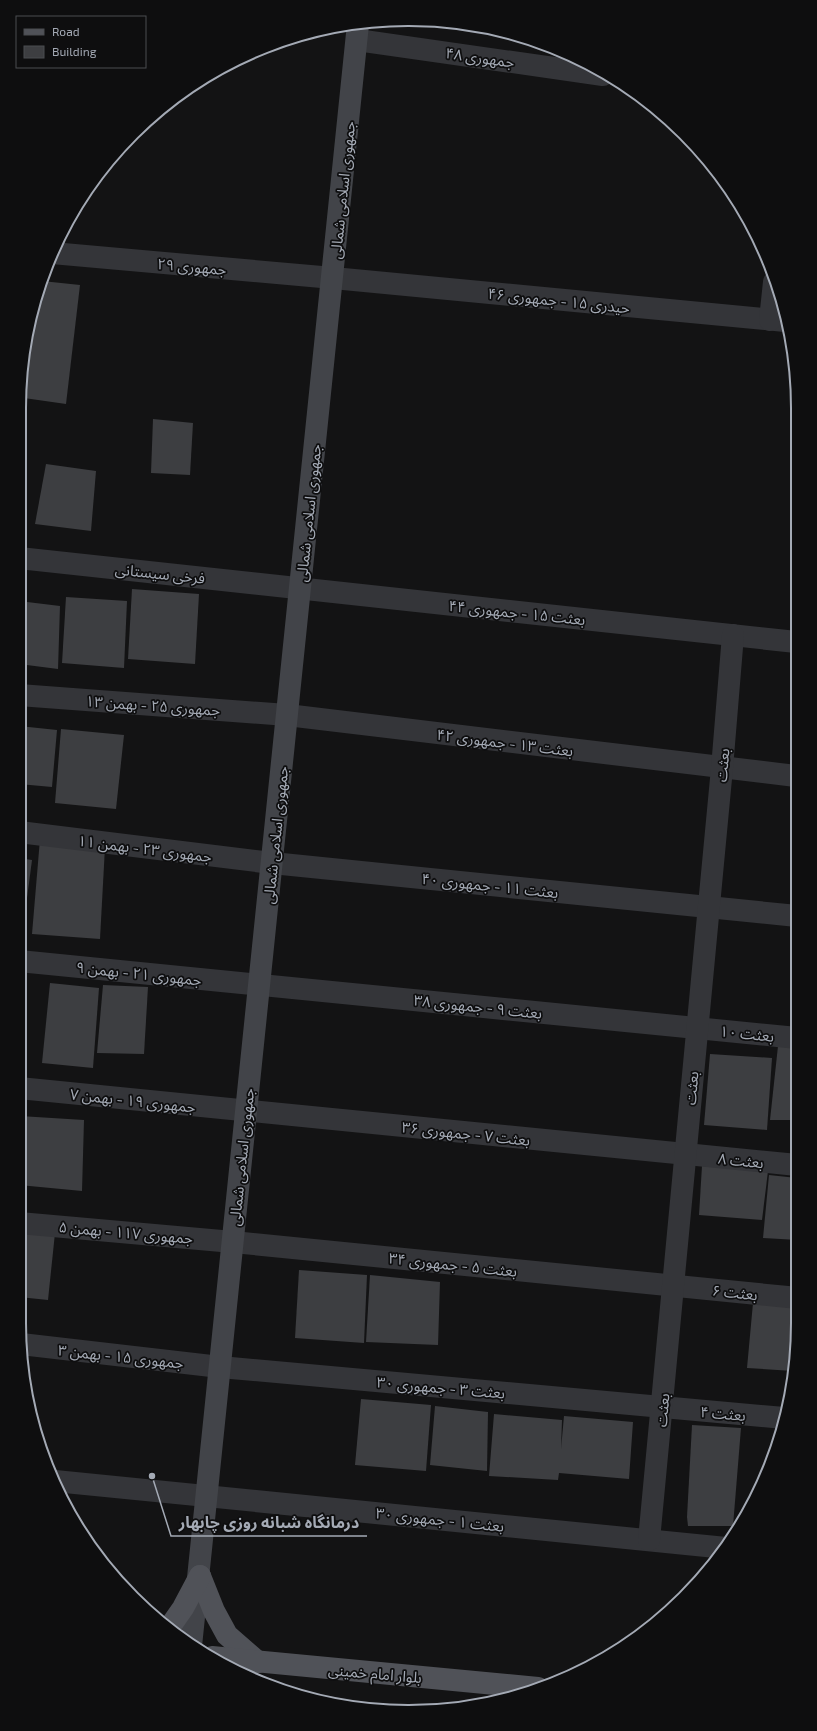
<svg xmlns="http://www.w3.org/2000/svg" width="817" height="1731" font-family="'Exo 2','Noto Sans Arabic',sans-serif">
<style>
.building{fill:#3d3e41}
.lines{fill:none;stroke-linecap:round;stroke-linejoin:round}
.street{stroke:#343539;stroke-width:22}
.secondary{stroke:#424449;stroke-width:22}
.primary{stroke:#505258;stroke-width:22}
.labels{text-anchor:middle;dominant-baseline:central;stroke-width:3.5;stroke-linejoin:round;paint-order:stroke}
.street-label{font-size:15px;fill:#a4aab5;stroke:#0e0e0f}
.rim{fill:none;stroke:#a4aab5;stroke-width:2}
.leader{fill:none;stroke:#a4aab5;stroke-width:1.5}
.callout-dot{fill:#a4aab5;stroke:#0e0e0f;stroke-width:1.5}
.callout-label{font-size:16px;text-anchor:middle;font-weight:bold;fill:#a4aab5;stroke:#0e0e0f;stroke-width:3.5;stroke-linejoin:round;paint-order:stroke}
</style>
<rect width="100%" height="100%" fill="#131314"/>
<g class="building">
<polygon points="166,106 165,113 158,113"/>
<polygon points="42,281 80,285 66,404 24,398 34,309"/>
<polygon points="19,410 23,410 20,437 19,437"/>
<polygon points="153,419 193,423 190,475 151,473"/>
<polygon points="46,464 96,471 91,531 35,524"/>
<polygon points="132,589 199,594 195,664 128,659"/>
<polygon points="66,597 127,601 124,668 62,663"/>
<polygon points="19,601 60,606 58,669 19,664"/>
<polygon points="19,726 57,730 52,787 19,784"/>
<polygon points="61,729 124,735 116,809 55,803"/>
<polygon points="40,839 105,847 100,939 32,934"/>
<polygon points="19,858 32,860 24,921 19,920"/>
<polygon points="50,983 99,988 93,1068 42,1063"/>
<polygon points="103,985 148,987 144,1054 97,1053"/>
<polygon points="778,1046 797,1048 797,1120 770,1120"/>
<polygon points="710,1054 772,1058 767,1130 704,1125"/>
<polygon points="20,1116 84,1120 82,1191 19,1185"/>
<polygon points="702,1166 768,1171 762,1220 699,1215"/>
<polygon points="769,1175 797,1178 798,1240 763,1238"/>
<polygon points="19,1229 55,1233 48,1300 19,1297"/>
<polygon points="299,1270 367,1275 364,1343 295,1338"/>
<polygon points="370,1275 440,1282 438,1345 366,1342"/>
<polygon points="753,1303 798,1306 793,1371 747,1368"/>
<polygon points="361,1399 431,1405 426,1471 355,1465"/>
<polygon points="435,1406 488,1412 487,1471 430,1465"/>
<polygon points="494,1414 562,1420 561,1449 564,1416 633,1422 629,1479 559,1473 558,1480 489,1476"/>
<polygon points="692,1425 741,1428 733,1526 688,1526 687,1517"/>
</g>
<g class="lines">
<g class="street">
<polyline points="357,40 603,75"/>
<polyline points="52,253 333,278 785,321"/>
<polyline points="770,320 774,282"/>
<polyline points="19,558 796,642"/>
<polyline points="19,695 287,715 796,776"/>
<polyline points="19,832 272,863 797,916"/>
<polyline points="19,961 797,1038"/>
<polyline points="19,1088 797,1165"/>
<polyline points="19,1223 233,1242 798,1298"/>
<polyline points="21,1344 220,1367 784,1418"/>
<polyline points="55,1481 726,1548"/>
<polyline points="649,1540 722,768 733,635"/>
</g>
<polyline class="secondary" points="191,1646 358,24"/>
<g class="primary">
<polyline points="200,1576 214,1611 227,1635 258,1662"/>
<polyline points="169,1628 183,1608 200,1576"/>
<polyline points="212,1657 538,1688"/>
</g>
</g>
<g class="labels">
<g class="street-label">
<text transform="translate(480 57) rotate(8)">جمهوری ۴۸</text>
<text transform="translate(342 190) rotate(-84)">جمهوری اسلامی شمالی</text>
<text transform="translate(192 266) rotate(5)">جمهوری ۲۹</text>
<text transform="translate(559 300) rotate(6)">حیدری ۱۵ - جمهوری ۴۶</text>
<text transform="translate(308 513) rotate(-84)">جمهوری اسلامی شمالی</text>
<text transform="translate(160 573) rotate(6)">فرخی سیستانی</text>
<text transform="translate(517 612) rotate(6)">بعثت ۱۵ - جمهوری ۴۴</text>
<text transform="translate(153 705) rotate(4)">جمهوری ۲۵ - بهمن ۱۳</text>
<text transform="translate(505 742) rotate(7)">بعثت ۱۳ - جمهوری ۴۲</text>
<text transform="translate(722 765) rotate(-85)">بعثت</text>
<text transform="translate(275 835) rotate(-84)">جمهوری اسلامی شمالی</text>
<text transform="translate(145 848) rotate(7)">جمهوری ۲۳ - بهمن ۱۱</text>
<text transform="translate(490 885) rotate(6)">بعثت ۱۱ - جمهوری ۴۰</text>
<text transform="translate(139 973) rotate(6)">جمهوری ۲۱ - بهمن ۹</text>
<text transform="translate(478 1006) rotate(6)">بعثت ۹ - جمهوری ۳۸</text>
<text transform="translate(747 1033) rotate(6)">بعثت ۱۰</text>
<text transform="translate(691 1088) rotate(-85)">بعثت</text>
<text transform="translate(133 1100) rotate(6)">جمهوری ۱۹ - بهمن ۷</text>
<text transform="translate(466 1133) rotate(6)">بعثت ۷ - جمهوری ۳۶</text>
<text transform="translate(241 1157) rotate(-84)">جمهوری اسلامی شمالی</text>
<text transform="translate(741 1160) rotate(6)">بعثت ۸</text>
<text transform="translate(126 1232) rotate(5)">جمهوری ۱۱۷ - بهمن ۵</text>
<text transform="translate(453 1264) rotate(6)">بعثت ۵ - جمهوری ۳۴</text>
<text transform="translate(735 1292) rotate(6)">بعثت ۶</text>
<text transform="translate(121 1356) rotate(6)">جمهوری ۱۵ - بهمن ۳</text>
<text transform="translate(441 1387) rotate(5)">بعثت ۳ - جمهوری ۳۰</text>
<text transform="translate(662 1410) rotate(-85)">بعثت</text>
<text transform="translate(723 1413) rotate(5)">بعثت ۴</text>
<text transform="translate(440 1519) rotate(6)">بعثت ۱ - جمهوری ۳۰</text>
<text transform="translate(375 1673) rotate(5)">بلوار امام خمینی</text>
</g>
</g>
<path d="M0 0H817V1731H0ZM408 26H409A382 382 0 0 1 791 408V1323A382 382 0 0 1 409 1705H408A382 382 0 0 1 26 1323V408A382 382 0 0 1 408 26Z" fill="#0e0e0f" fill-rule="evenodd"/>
<path class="rim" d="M408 26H409A382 382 0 0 1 791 408V1323A382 382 0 0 1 409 1705H408A382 382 0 0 1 26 1323V408A382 382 0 0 1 408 26Z"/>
<path class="leader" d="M152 1476L171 1536H367"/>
<circle class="callout-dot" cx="152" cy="1476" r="4"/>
<g class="callout-label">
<text x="269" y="1528">درمانگاه شبانه روزی چابهار</text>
</g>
<rect x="16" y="16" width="130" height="52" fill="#0e0e0f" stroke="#4a4c51"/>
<rect x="24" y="29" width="20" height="6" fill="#505258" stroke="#4a4c51"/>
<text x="52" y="36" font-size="12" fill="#a4aab5">Road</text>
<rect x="24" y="46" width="20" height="12" fill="#3d3e41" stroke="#4a4c51"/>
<text x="52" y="56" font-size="12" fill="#a4aab5">Building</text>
</svg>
